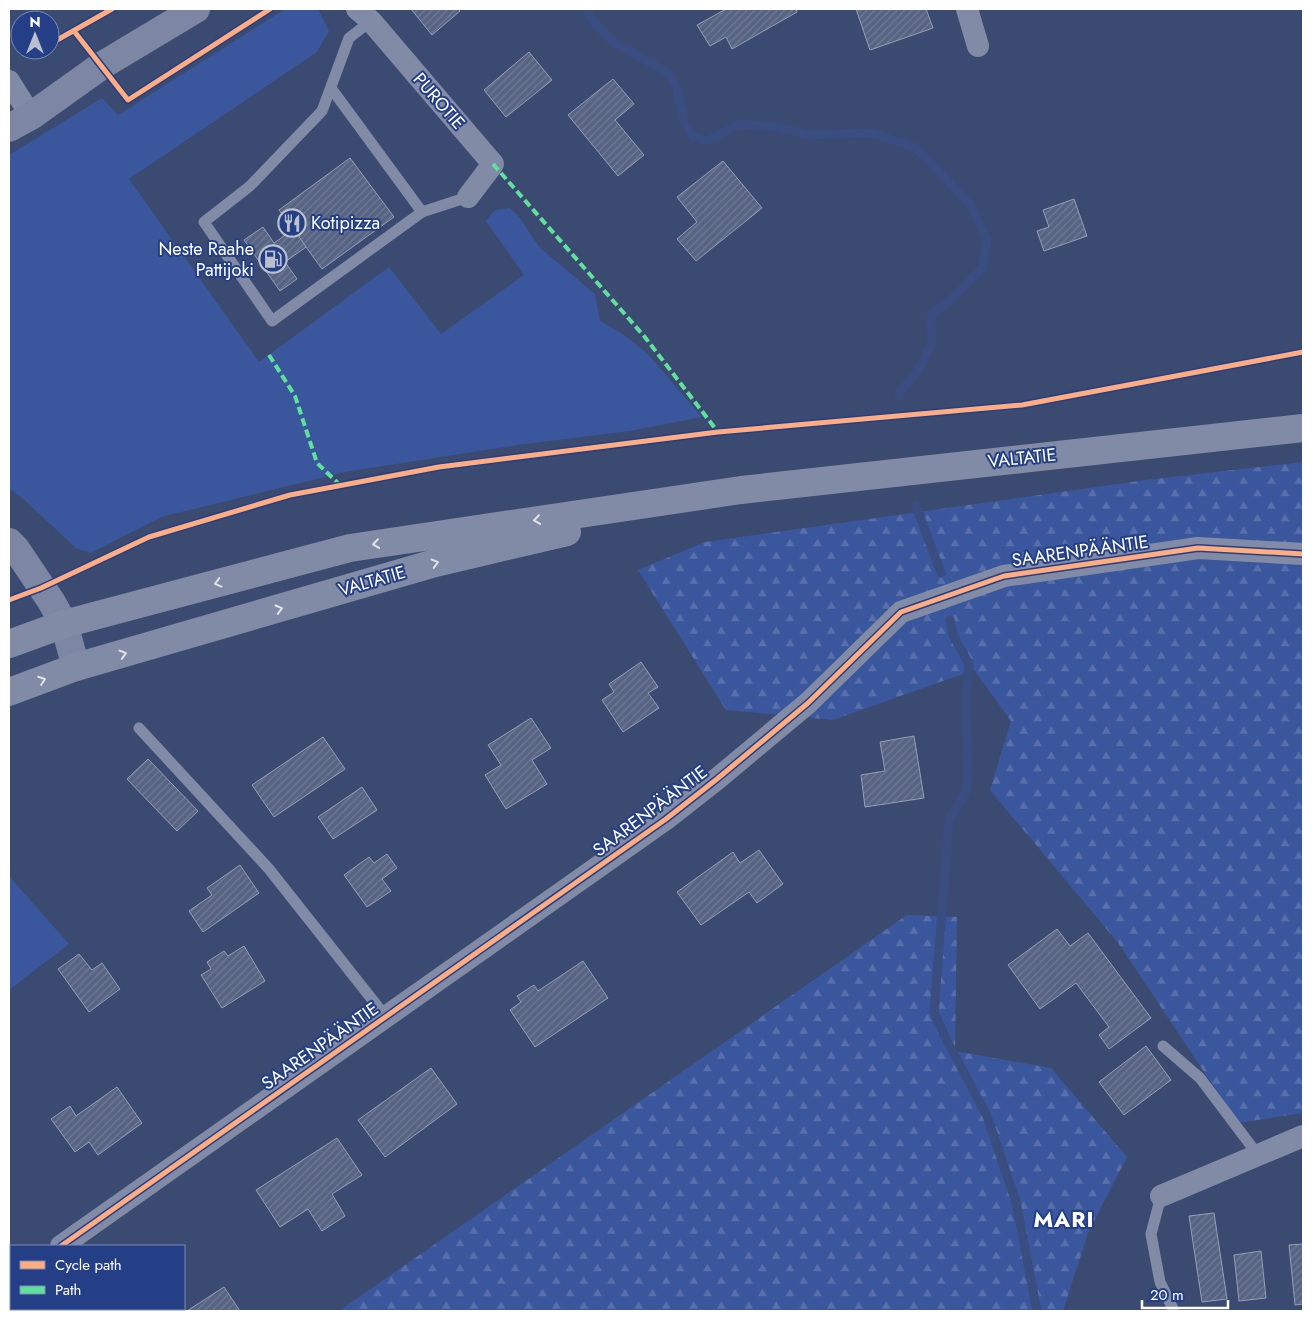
<svg xmlns="http://www.w3.org/2000/svg" width="1312" height="1320" font-family="Jost,sans-serif">
<style>
.grass{fill:#3a569c}
.forest{fill:url(#forest-firs)}
.lines{fill:none;stroke-linecap:round;stroke-linejoin:round}
.stream{stroke:#3a4d80;stroke-width:9}
.building{fill:url(#building-hatch);stroke:#959eb5}
.lane{stroke:#828ba6;stroke-width:11}
.street{stroke:#828ba6;stroke-width:22}
.secondary{stroke:#7d86a2;stroke-width:28}
.highway{stroke:#828ba5;stroke-width:28}
.quiet{stroke:#60e19b;stroke-width:4;stroke-dasharray:8 4;stroke-linecap:butt}
.cycleway-casing{stroke:#253f87;stroke-width:8}
.cycleway{stroke:#ffac80;stroke-width:5}
.oneway{stroke:#e0e2e8}
.labels{text-anchor:middle;dominant-baseline:central;stroke-width:4;stroke-linejoin:round;paint-order:stroke}
.street-label{font-size:18px;fill:#fff;stroke:#253f87}
.poi-label{font-size:18px;fill:#fff;stroke:#253f87;text-anchor:start}
.district-label{font-size:22px;font-weight:bold;letter-spacing:1px;fill:#fff;stroke:#253f87}
</style>
<defs>
<pattern id="forest-firs" width="22" height="20" patternUnits="userSpaceOnUse" patternTransform="scale(1.25)"><rect width="22" height="20" fill="#3a569c"/><path d="M5 1l3.5 6h-7zM16 11l3.5 6h-7z" fill="#586fab"/></pattern>
<pattern id="building-hatch" width="6" height="6" patternUnits="userSpaceOnUse" patternTransform="scale(1.25)"><rect width="6" height="6" fill="#566382"/><path d="M-1 1l2-2M0 6l6-6M5 7l2-2" fill="none" stroke="#6f7a95"/></pattern>
</defs>
<rect width="100%" height="100%" fill="#3b4a71"/>
<g class="grass">
<polygon points="285,9 318,9 329,31 317,52 129,179 259,362 389,267 441,334 524,275 486,221 495,210 510,208 520,218 539,247 595,294 600,321 623,334 647,353 702,417 630,431 518,445 345,472 161,517 91,553 76,548 20,496 9,489 9,155 102,98 118,115"/>
<polygon points="9,876 69,944 9,990"/>
</g>
<g class="forest">
<polygon points="1303,462 1303,1113 1238,1123 1119,944 990,790 1011,721 974,670 833,720 726,710 638,570 705,542 1146,480"/>
<polygon points="907,915 957,917 955,1051 1051,1068 1127,1157 1088,1233 1063,1311 339,1311"/>
</g>
<g class="lines">
<g class="stream">
<polyline points="588,9 591,19 612,41 668,73 677,88 684,123 694,137 707,141 740,124 774,127 811,135 873,133 916,148 970,204 987,239 982,268 952,299 931,314 932,343 918,371 899,393 900,396"/>
<polyline points="916,506 941,573"/>
<polyline points="950,620 953,635 969,664 966,700 968,759 967,790 949,820 934,1012 945,1037 987,1116 1016,1202 1037,1311"/>
</g>
</g>
<g class="building">
<polygon points="411,9 458,9 460,11 432,35"/>
<polygon points="726,9 796,9 797,12 732,49 726,37 710,46 697,25"/>
<polygon points="856,9 926,9 933,28 870,50"/>
<polygon points="529,52 552,80 506,117 484,90"/>
<polygon points="613,79 634,104 615,120 644,155 618,176 568,115"/>
<polygon points="350,158 394,217 322,269 279,210"/>
<polygon points="723,161 762,208 696,261 677,239 697,222 677,197"/>
<polygon points="1074,199 1087,236 1044,251 1037,231 1049,227 1043,210"/>
<polygon points="263,227 274,243 294,229 306,247 285,262 297,279 280,291 244,240"/>
<polygon points="641,662 658,687 648,693 659,708 623,732 602,700 614,692 609,684"/>
<polygon points="531,718 551,748 532,760 547,784 506,809 485,775 501,765 488,745"/>
<polygon points="914,736 924,798 865,807 861,775 885,771 880,742"/>
<polygon points="323,737 345,769 274,817 252,785"/>
<polygon points="148,759 198,811 177,831 127,779"/>
<polygon points="362,787 377,810 333,839 318,817"/>
<polygon points="759,850 783,884 757,903 749,892 701,925 677,892 733,852 740,863"/>
<polygon points="387,854 397,868 382,879 391,891 367,907 344,875 369,857 374,863"/>
<polygon points="240,865 259,893 203,932 189,911 212,895 207,888"/>
<polygon points="1057,929 1070,946 1088,933 1151,1018 1109,1049 1099,1035 1109,1027 1076,983 1040,1009 1008,965"/>
<polygon points="244,946 265,981 222,1008 201,975 211,969 207,962 224,951 228,956"/>
<polygon points="79,954 92,970 102,963 120,989 89,1012 58,969"/>
<polygon points="583,961 608,998 535,1047 510,1010 521,1002 517,996 534,985 538,991"/>
<polygon points="1146,1046 1171,1080 1124,1115 1099,1082"/>
<polygon points="431,1068 457,1104 385,1157 358,1120"/>
<polygon points="117,1087 142,1123 98,1155 89,1142 75,1152 51,1119 70,1106 76,1116"/>
<polygon points="337,1138 362,1175 332,1194 345,1216 322,1231 308,1209 280,1227 256,1190"/>
<polygon points="1214,1213 1227,1299 1202,1302 1189,1216"/>
<polygon points="1303,1244 1303,1304 1295,1305 1289,1245"/>
<polygon points="1261,1251 1266,1298 1239,1301 1234,1255"/>
<polygon points="224,1287 240,1311 187,1311"/>
<polygon points="92,1309 178,1309 180,1311 94,1311"/>
</g>
<g class="lines">
<g class="lane">
<polyline points="371,21 349,38 322,111 250,186 204,222 272,321 422,212 468,197"/>
<polyline points="331,88 422,212"/>
<polyline points="139,728 269,869 386,1017"/>
<polyline points="1163,1046 1200,1078 1258,1155"/>
<polyline points="1161,1196 1151,1234 1160,1282 1174,1311"/>
</g>
<g class="street">
<polyline points="357,9 371,21 493,164 468,197"/>
<polyline points="967,9 978,46"/>
<polyline points="9,81 31,116"/>
<polyline points="1161,1196 1303,1136"/>
<polyline points="61,1246 666,819 717,779 808,703 901,612 1004,576 1198,548 1303,554"/>
<polyline points="9,1283 11,1281"/>
<polyline points="9,1306 13,1311"/>
</g>
<g class="secondary">
<polyline points="9,128 31,116 101,66 196,9"/>
<polyline points="9,542 16,549 51,601 64,624 76,667"/>
</g>
<g class="highway">
<polyline points="9,644 64,624 350,548 741,490 1303,428"/>
<polyline points="9,692 76,667 435,563 567,532"/>
</g>
<g class="quiet">
<polyline points="493,164 644,336 718,432"/>
<polyline points="269,355 295,396 317,463 341,486"/>
</g>
<g class="cycleway-casing">
<g id="cycleway">
<polyline points="74,31 128,100 270,9"/>
<polyline points="50,44 112,9"/>
<polyline points="9,600 41,588 149,537 290,495 439,467 718,432 1022,405 1303,352"/>
<polyline points="61,1246 666,819 717,779 808,703 901,612 1004,576 1198,548 1303,554"/>
</g>
</g>
<use href="#cycleway" class="cycleway"/>
</g>
<defs><path id="oneway-chevron" d="M-2-3.5L2.5 0L-2 3.5" fill="none" stroke-width="1.6" stroke-linecap="round" stroke-linejoin="round" transform="scale(1.25)"/></defs>
<g class="oneway">
<use href="#oneway-chevron" transform="translate(537 520) rotate(172)"/>
<use href="#oneway-chevron" transform="translate(376 544) rotate(172)"/>
<use href="#oneway-chevron" transform="translate(435 563) rotate(-15)"/>
<use href="#oneway-chevron" transform="translate(218 583) rotate(165)"/>
<use href="#oneway-chevron" transform="translate(279 609) rotate(-16)"/>
<use href="#oneway-chevron" transform="translate(123 654) rotate(-16)"/>
<use href="#oneway-chevron" transform="translate(42 680) rotate(-20)"/>
</g>
<defs>
<g id="restaurant-ring" transform="scale(1.4375)"><circle r="9.5" fill="#253f87" stroke="#bac0cd" stroke-width="1.5"/><path d="M-5-6h1v4h1v-4h1v4h1v-4h1v5L-1.5 .5V6h-2V.5L-5-1ZM5-6V6H3V1.5H1.5Q1.5-4 5-6Z" fill="#bac0cd"/></g>
<g id="fuel-ring" transform="scale(1.4375)"><circle r="9.5" fill="#253f87" stroke="#bac0cd" stroke-width="1.5"/><path d="M-5.5-6h7V0h2V4h1.3V-2.5L3-4.5l.8-.8L6-3V5H2.5V1h-1V6h-7ZM-4.2-4.7v3.2H.2V-4.7Z" fill="#bac0cd"/></g>
</defs>
<g fill-rule="evenodd">
<use href="#restaurant-ring" x="292" y="223"/>
<use href="#fuel-ring" x="273" y="259"/>
</g>
<g class="labels">
<g class="street-label">
<text transform="translate(439 101) rotate(49)">PUROTIE</text>
<text transform="translate(1022 458) rotate(-6)">VALTATIE</text>
<text transform="translate(1080 551) rotate(-8)">SAARENPÄÄNTIE</text>
<text transform="translate(372 581) rotate(-16)">VALTATIE</text>
<text transform="translate(650 811) rotate(-37)">SAARENPÄÄNTIE</text>
<text transform="translate(320 1046) rotate(-35)">SAARENPÄÄNTIE</text>
</g>
<g class="poi-label">
<text x="311" y="223">Kotipizza</text>
<text x="254" y="249" text-anchor="end">Neste Raahe<tspan x="254" dy="21">Pattijoki</tspan></text>
</g>
<g class="district-label">
<text x="1064" y="1219">MARI</text>
</g>
</g>
<rect width="1312" height="1320" fill="none" stroke="#ffffff" stroke-width="20"/>
<rect x="10" y="1245" width="175" height="65" fill="#253f87" stroke="#7c8cb7"/>
<rect x="20" y="1261" width="25" height="8" fill="#ffac80" stroke="#7c8cb7"/>
<text x="55" y="1270" font-size="15" fill="#ffffff">Cycle path</text>
<rect x="20" y="1286" width="25" height="8" fill="#60e19b" stroke="#7c8cb7"/>
<text x="55" y="1295" font-size="15" fill="#ffffff">Path</text>
<g transform="translate(35 35)"><circle r="24" fill="#253f87" stroke="#7c8cb7"/>
<path d="M0-4L9 19L0 12L-9 19Z" fill="#bac0cd"/>
<text y="-8" font-size="14" font-weight="bold" text-anchor="middle" fill="#ffffff">N</text>
</g>
<path d="M1142 1300v8h86v-8" fill="none" stroke="#ffffff" stroke-width="2.5"/>
<text x="1150" y="1300" font-size="15" fill="#ffffff" stroke="#253f87" stroke-width="4" paint-order="stroke">20 m</text>
</svg>
